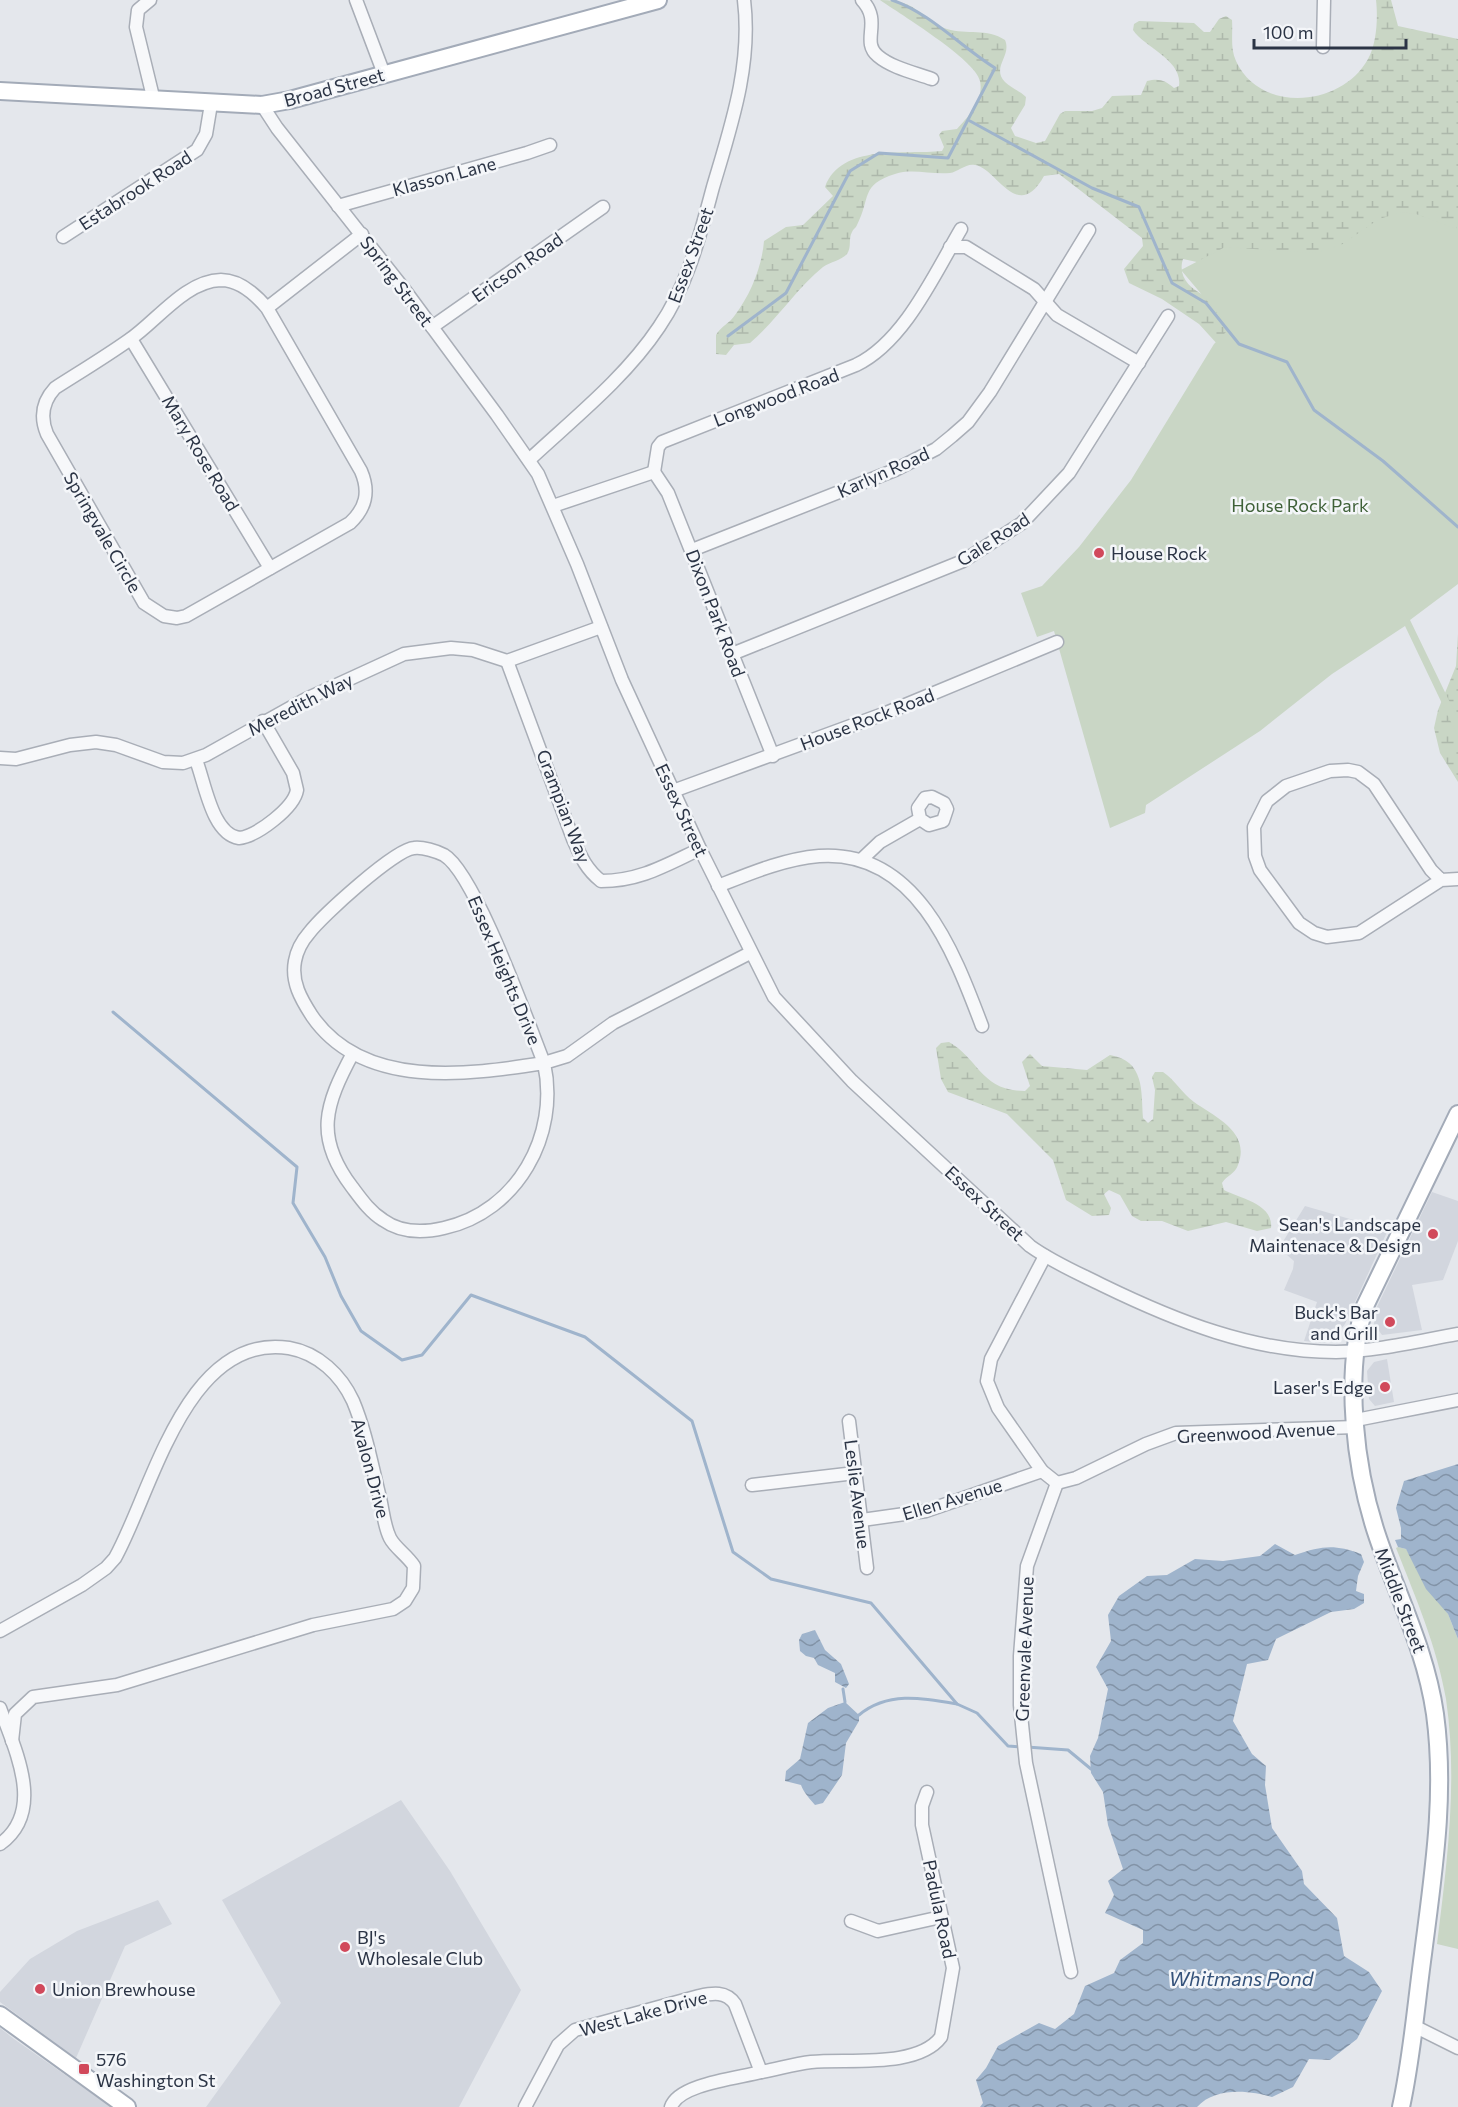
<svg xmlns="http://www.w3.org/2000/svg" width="1458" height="2107" font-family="Commissioner,sans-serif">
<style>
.built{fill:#d2d6de}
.wetland{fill:url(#wetland-marsh)}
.green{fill:#c9d6c5}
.water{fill:url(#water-waves)}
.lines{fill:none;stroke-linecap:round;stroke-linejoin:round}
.stream{stroke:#9fb4cc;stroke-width:3}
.minor-casing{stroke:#a9aeb7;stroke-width:15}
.major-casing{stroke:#a3abb8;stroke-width:20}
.minor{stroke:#f7f8fa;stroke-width:12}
.major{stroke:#fff;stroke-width:16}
.poi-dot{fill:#d1495b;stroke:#f4f6f9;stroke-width:2}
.labels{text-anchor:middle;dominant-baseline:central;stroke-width:5;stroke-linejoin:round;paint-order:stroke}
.street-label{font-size:18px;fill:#2b3445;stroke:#f4f6f9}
.park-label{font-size:18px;fill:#3f6138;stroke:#f4f6f9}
.poi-label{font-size:18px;fill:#2b3445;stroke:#f4f6f9;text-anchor:start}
.water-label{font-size:20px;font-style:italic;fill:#34527a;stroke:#f4f6f9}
</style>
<defs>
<pattern id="wetland-marsh" width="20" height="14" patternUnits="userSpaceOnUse" patternTransform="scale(1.5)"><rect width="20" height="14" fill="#c9d6c5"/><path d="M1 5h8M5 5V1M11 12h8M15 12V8" fill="none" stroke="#adb8ab"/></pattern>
<pattern id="water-waves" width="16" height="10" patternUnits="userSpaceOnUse" patternTransform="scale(1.5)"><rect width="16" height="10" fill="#9fb4cc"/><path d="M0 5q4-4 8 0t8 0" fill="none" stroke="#8293a7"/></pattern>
</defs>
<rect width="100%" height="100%" fill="#e4e7ec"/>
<g class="built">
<polygon points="1432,1192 1458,1201 1458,1241 1443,1280 1412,1285 1422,1330 1382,1335 1374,1324 1375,1311"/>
<polygon points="1305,1206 1388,1230 1345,1324 1333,1339 1323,1343 1304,1341 1317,1302 1284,1290 1293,1269 1294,1261 1279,1248"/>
<polygon points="1387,1359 1394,1402 1375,1406 1369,1399 1367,1371 1374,1362"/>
<polygon points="401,1800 450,1871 521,1990 459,2107 206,2107 281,2003 222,1900"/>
<polygon points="158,1900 172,1924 125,1946 76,2058 0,2002 0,1992 30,1959 77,1931"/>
<polygon points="0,2028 14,2039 111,2107 0,2107"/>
</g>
<g class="wetland">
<path d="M880 0C922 0 918 20 947 29 967 35 987 28 1005 40 1012 56 991 67 1005 82 1011 88 1020 91 1026 97L1025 105 1011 128 1015 136 1036 143 1045 141 1060 114 1065 111H1092L1102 108 1112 96 1141 95 1147 81C1159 78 1165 80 1174 88L1179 86C1183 60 1145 48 1133 30L1134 24 1139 21 1194 23 1204 32H1210L1219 19 1226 16 1232 20C1233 34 1230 48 1236 61 1260 114 1342 107 1368 59 1377 43 1378 17 1376 0H1391L1398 26 1458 39V251L1353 252 1206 264 1183 259C1173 291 1220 302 1243 310L1219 346 1199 324 1162 299 1129 283 1124 269 1143 246 1142 238 1059 174 1044 176C1017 224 997 168 975 165 966 163 958 172 950 173 932 175 912 168 895 174 860 185 871 198 857 225 856 228 853 229 852 232 848 239 852 247 847 254 842 260 830 262 823 267 796 289 777 320 750 343L734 345 726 355 716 354V335C720 327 730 323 735 315 751 294 762 266 764 241L786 227 803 225 833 196 825 187C841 143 905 155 942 151L944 147 939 135 942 131 957 129C969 116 984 100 980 81 976 60 900 14 880 0Z"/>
<polygon points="1458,634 1458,782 1440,753 1434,728 1438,710 1456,666"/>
<path d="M949 1042C979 1059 981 1091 1025 1091L1030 1086 1022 1062 1030 1054 1042 1066 1087 1070 1110 1055C1145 1061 1141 1091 1143 1118L1148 1123 1153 1119 1155 1090 1152 1077 1155 1072H1163C1175 1080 1182 1093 1194 1102 1215 1117 1251 1132 1238 1165 1235 1174 1227 1175 1222 1183L1224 1190C1239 1198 1274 1204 1271 1228L1257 1231 1226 1222 1188 1231 1162 1221H1141L1132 1216 1120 1195 1109 1190 1104 1194 1111 1208 1109 1215 1092 1216 1066 1200 1053 1160 1007 1114 948 1092 941 1079 936 1048 941 1043Z"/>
</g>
<g class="green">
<polygon points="1402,212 1416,214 1456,229 1458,222 1458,584 1410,620 1458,719 1458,737 1405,626 1332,674 1260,731 1146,805 1145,813 1110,828 1054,631 1037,637 1021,593 1042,586 1079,547 1131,480 1214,344 1230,328 1181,270 1225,247 1315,253 1341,245 1379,219"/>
<path d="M1398 1547 1406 1549 1448 1614 1458 1639V1949L1437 1944C1447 1863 1458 1781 1446 1699 1437 1647 1416 1598 1396 1548Z"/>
</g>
<g class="water">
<polygon points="1458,1464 1458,1639 1448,1614 1426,1589 1406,1549 1398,1547 1395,1540 1401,1539 1401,1528 1396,1508 1404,1481"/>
<path d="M1275 1544 1295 1555C1322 1546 1334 1544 1361 1554L1364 1562 1358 1576 1356 1591 1364 1594V1603L1354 1609 1331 1612 1276 1639 1268 1660 1247 1664 1233 1721 1252 1754 1266 1766 1265 1785 1272 1828 1302 1871 1304 1884 1337 1918 1344 1956 1369 1972 1382 1991 1357 2039 1330 2060 1309 2059 1293 2087 1272 2097C1249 2090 1215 2087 1197 2107H980L983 2103 976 2080 986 2068 998 2046 1039 2023 1055 2029 1074 2014 1085 1986 1114 1973 1120 1960 1143 1943V1930L1105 1913 1114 1895 1108 1881 1123 1869 1108 1825 1103 1792 1091 1773 1090 1756 1098 1738 1108 1689 1096 1667 1111 1641 1108 1615 1119 1596 1147 1576 1167 1575 1195 1559 1223 1561 1260 1556Z"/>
<polygon points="815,1630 825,1650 841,1664 849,1684 846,1688 835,1682 835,1673 818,1665 814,1658 806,1656 800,1651 799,1640 802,1634"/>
<path d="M845 1702 859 1715V1721L846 1743 842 1775 823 1803 815 1805C810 1799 804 1793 801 1785L785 1781 786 1771 800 1759 808 1723 828 1708Z"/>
</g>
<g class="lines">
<g class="stream">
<polyline points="970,121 1092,188 1139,207 1172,283 1206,303 1239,344 1287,362 1314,410 1383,461 1458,527"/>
<path d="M728 336 786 293 850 171 879 153 948 158 995 68C960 46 930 13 892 0"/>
<polyline points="113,1012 297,1167 293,1203 325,1257 341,1296 361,1331 402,1360 422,1355 471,1295 585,1337 692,1421 733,1552 771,1579 871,1603 957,1704 977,1713 1008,1746 1020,1747"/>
<polyline points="843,1689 845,1702"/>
<path d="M859 1715C888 1691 923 1698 957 1704"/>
<polyline points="1027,1747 1068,1750 1091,1769 1094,1768"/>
</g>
<g class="minor-casing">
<g id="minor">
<polyline points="150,0 138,10 136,27 154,101"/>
<polyline points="356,0 384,74"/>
<path d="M862 0C883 22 860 41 878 56 892 68 916 73 932 79"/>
<polyline points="1323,47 1324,0"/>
<path d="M262 105 277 128 404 289 497 415 538 474 577 564 622 680 700 849 774 997 852 1081 1030 1246C1052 1262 1078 1273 1102 1285 1176 1321 1253 1352 1336 1352 1377 1351 1418 1341 1458 1334"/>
<polyline points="338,206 527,153 550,145"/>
<polyline points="63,237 197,150 206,134 211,104"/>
<polyline points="950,247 966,247 1034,289 1057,315 1139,363"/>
<path d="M267 308C256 295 240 280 221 280 185 281 157 321 129 340 105 357 80 372 55 388 42 402 40 417 47 434L144 603 164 616 177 618 186 616 350 523C366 508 370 492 361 471L267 308 362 234"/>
<polyline points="432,327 603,207"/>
<polyline points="131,339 270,568"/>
<path d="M529 460C573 419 625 378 659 327 688 285 700 235 713 187 731 126 752 65 744 0"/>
<path d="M654 472 658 447 662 442 856 365C904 342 934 275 961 229"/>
<polyline points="654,472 668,493 773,756"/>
<polyline points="553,506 654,472"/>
<polyline points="692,550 895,470 936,449 952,436 968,422 990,392 1089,230"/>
<polyline points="732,654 963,561 1022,523 1069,473 1168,316"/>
<path d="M507 661 573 839C581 857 586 869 601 881 640 881 666 865 700 849"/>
<polyline points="0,758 16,759 70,745 96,742 116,745 163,762 183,763 206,755 306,699 404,654 451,648 473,650 507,661 601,627"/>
<path d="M196 760C205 783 212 834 239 838 257 836 294 808 297 790L293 773 263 721"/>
<polyline points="673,791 886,713 1057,642"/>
<polyline points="861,860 880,842 920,819 918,808 925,798 932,797 944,803 947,809 943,821 929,825 920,819"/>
<polyline points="1441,880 1431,870 1374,784 1358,772 1348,770 1330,771 1286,786 1267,801 1254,827 1255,856 1260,870 1299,923 1314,933 1327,937 1359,933 1441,880 1458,879"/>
<path d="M718 886C751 873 784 859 819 856 916 849 954 952 982 1026"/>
<path d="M353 1053C325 1105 314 1137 352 1187 361 1199 370 1212 383 1220 401 1233 423 1233 444 1228 517 1212 560 1135 544 1063 468 1075 363 1090 312 1016 301 999 291 982 295 961 297 950 302 941 309 933 322 916 395 849 414 848 423 847 436 851 444 855 475 873 528 1023 544 1063L567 1056 613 1023 750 953"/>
<polyline points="1045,1256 991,1359 987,1381 998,1408 1042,1471 1057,1483 1027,1566 1020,1656 1020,1705 1026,1763 1071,1972"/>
<polyline points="1356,1420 1458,1400"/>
<polyline points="849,1421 867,1568"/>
<polyline points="1057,1483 1076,1478 1146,1444 1176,1433 1356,1427"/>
<polyline points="752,1485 855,1473"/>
<polyline points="862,1520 926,1511 1042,1471"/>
<path d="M0 1631 82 1585 106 1568 115 1558C152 1492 186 1332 289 1348 318 1353 341 1375 353 1401 366 1432 372 1466 380 1498 383 1511 384 1526 390 1538 395 1548 407 1555 414 1566L413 1588 405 1601 393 1609 313 1625 117 1685 33 1697 15 1714 12 1741"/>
<path d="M0 1708C15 1750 46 1811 0 1844"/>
<polyline points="851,1921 878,1931 941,1917"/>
<polyline points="1414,2026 1458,2048"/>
<path d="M761 2072C778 2069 794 2064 811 2062 846 2058 917 2069 941 2037L953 1968 922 1825V1806L927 1792"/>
<path d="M525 2107 558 2045 575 2030 699 1996C713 1993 726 1991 735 2004L761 2072C739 2078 678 2084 671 2107"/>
</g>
</g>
<g class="major-casing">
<g id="major">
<polyline points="0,91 262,105 290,100 658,0"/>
<polyline points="0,2015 127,2107"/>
<path d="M1401 2107C1412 2057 1416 2005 1423 1954 1433 1875 1446 1795 1435 1714 1426 1651 1398 1597 1378 1538 1355 1471 1343 1373 1365 1306L1458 1114"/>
</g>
</g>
<use href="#minor" class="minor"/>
<use href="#major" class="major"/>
</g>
<g class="poi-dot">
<circle cx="1099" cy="553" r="6"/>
<circle cx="1433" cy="1234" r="6"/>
<circle cx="1390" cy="1322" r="6"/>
<circle cx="1385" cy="1387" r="6"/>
<circle cx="345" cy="1947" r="6"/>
<circle cx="40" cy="1989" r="6"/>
<rect x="78" y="2063" width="12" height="12" rx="3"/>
</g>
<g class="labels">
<g class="street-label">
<text transform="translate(334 87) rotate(-15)">Broad Street</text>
<text transform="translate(444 176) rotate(-15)">Klasson Lane</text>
<text transform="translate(135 190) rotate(-33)">Estabrook Road</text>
<text transform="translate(690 255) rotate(-70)">Essex Street</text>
<text transform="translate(517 267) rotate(-35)">Ericson Road</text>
<text transform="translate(397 281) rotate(53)">Spring Street</text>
<text transform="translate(776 397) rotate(-21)">Longwood Road</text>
<text transform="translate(201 453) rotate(59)">Mary Rose Road</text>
<text transform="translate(883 472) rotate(-24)">Karlyn Road</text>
<text transform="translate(103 532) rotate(60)">Springvale Circle</text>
<text transform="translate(993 539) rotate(-33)">Gale Road</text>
<text transform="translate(716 613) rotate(69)">Dixon Park Road</text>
<text transform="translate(300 704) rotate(-27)">Meredith Way</text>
<text transform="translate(867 719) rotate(-21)">House Rock Road</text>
<text transform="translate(564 806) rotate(69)">Grampian Way</text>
<text transform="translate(682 810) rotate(65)">Essex Street</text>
<text transform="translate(505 970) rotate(67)">Essex Heights Drive</text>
<text transform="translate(985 1203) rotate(43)">Essex Street</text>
<text transform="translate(1256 1432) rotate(-3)">Greenwood Avenue</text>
<text transform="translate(371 1468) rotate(75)">Avalon Drive</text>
<text transform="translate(858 1494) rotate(83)">Leslie Avenue</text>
<text transform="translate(952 1499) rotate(-17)">Ellen Avenue</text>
<text transform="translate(1401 1600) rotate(69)">Middle Street</text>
<text transform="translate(1024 1649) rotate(-88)">Greenvale Avenue</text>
<text transform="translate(940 1909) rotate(78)">Padula Road</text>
<text transform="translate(643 2013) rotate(-15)">West Lake Drive</text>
</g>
<g class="park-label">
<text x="1300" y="505">House Rock Park</text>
</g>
<g class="poi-label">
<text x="1111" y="553">House Rock</text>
<text x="1421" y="1224" text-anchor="end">Sean's Landscape<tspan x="1421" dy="21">Maintenace &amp; Design</tspan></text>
<text x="1378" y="1312" text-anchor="end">Buck's Bar<tspan x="1378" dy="21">and Grill</tspan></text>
<text x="1373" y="1387" text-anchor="end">Laser's Edge</text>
<text x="357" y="1937">BJ's<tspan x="357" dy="21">Wholesale Club</tspan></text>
<text x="52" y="1989">Union Brewhouse</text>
<text x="96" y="2059">576<tspan x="96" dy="21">Washington St</tspan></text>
</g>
<g class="water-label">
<text x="1241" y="1978">Whitmans Pond</text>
</g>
</g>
<path d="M1254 39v9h152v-9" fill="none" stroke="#2b3445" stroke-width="3"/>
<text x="1263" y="39" font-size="18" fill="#2b3445" stroke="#f4f6f9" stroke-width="4.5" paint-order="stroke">100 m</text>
</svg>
